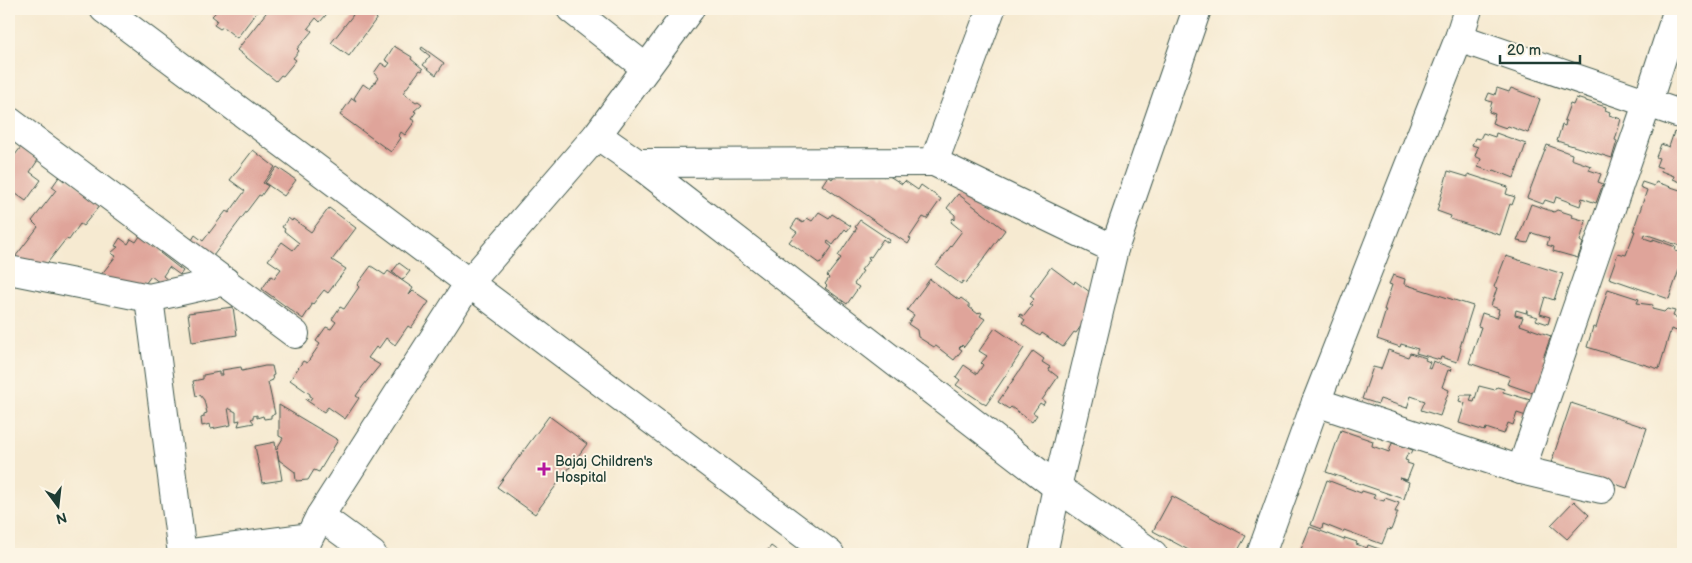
<svg xmlns="http://www.w3.org/2000/svg" width="1692" height="563" font-family="'Balsamiq Sans',sans-serif">
<style>
.building{fill:#dfa49a}
.lines{fill:none;stroke-linecap:round;stroke-linejoin:round}
.street-casing{stroke:#3f574c;stroke-width:30}
.secondary-casing{stroke:#3f574c;stroke-width:30}
.street{stroke:#fff;stroke-width:28}
.secondary{stroke:#fff;stroke-width:28}
.poi-dot{fill:#b5179e;stroke:#fcf5e5;stroke-width:2}
.labels{text-anchor:middle;dominant-baseline:central;stroke-width:4;stroke-linejoin:round;paint-order:stroke}
.poi-label{font-size:14px;fill:#1f3d34;stroke:#fcf5e5;text-anchor:start}
</style>
<rect width="100%" height="100%" fill="#fcf5e5"/>
<filter id="ink" filterUnits="userSpaceOnUse"><feTurbulence type="fractalNoise" baseFrequency=".02" numOctaves="2"/><feDisplacementMap in="SourceGraphic" scale="10" xChannelSelector="R" yChannelSelector="G"/><feConvolveMatrix kernelMatrix="1 2 1 2 8 2 1 2 1" color-interpolation-filters="sRGB"/></filter>
<filter id="wash" filterUnits="userSpaceOnUse"><feTurbulence type="fractalNoise" baseFrequency=".0096" numOctaves="4" result="noise"/><feDisplacementMap in="SourceGraphic" scale="20" xChannelSelector="R" yChannelSelector="G"/><feGaussianBlur stdDeviation="1.12" result="paint"/><feColorMatrix in="noise" values="0 0 0 0 0 0 0 0 0 0 0 0 0 0 0 0 0 1.4 0 .05"/><feComposite in="paint" operator="in"/></filter>
<g filter="url(#wash)">
<rect width="100%" height="100%" fill="#f6ead1"/>
<g id="blocks">
<g class="building">
<polygon points="212,9 259,9 237,38 223,27 220,29 214,25 217,20 212,16 216,12"/>
<polygon points="269,9 331,9 320,22 316,18 308,28 312,31 297,49 299,51 293,58 296,60 283,76 281,75 276,81 237,50"/>
<polygon points="345,9 365,9 377,18 349,56 331,43 353,15"/>
<polygon points="394,46 412,57 411,59 423,69 422,71 420,70 403,93 416,102 418,101 422,104 414,111 416,112 411,119 415,121 405,135 401,132 399,136 401,138 391,152 340,115 352,98 356,101 354,98 363,84 370,89 378,78 374,73 381,63 387,67 390,63 385,60"/>
<polygon points="422,47 444,63 436,75 423,65 430,56 421,49"/>
<polygon points="1497,88 1509,92 1511,88 1540,99 1528,133 1508,126 1506,128 1492,123 1495,114 1489,112 1492,102 1486,100 1489,93 1495,95"/>
<polygon points="1576,98 1606,107 1605,110 1610,112 1609,115 1621,119 1615,140 1617,141 1612,158 1557,141 1562,125 1565,126 1566,121 1564,120 1570,104 1573,105"/>
<polygon points="1674,132 1683,136 1683,183 1673,179 1674,176 1661,171 1662,168 1656,166 1659,158 1656,157 1661,144 1669,147"/>
<polygon points="1483,133 1495,137 1496,133 1526,144 1514,178 1494,170 1492,172 1478,167 1481,159 1475,156 1478,147 1472,145 1475,138 1480,139"/>
<polygon points="1547,145 1572,154 1571,159 1591,166 1589,170 1601,174 1598,182 1603,184 1596,203 1582,198 1580,206 1556,197 1554,203 1545,200 1543,204 1527,198"/>
<polygon points="21,147 38,160 30,172 41,180 26,201 9,189 13,183 9,179 9,158 12,159"/>
<polygon points="253,150 275,167 263,183 268,186 261,196 259,195 210,260 189,245 195,235 203,241 226,211 229,213 245,191 230,180"/>
<polygon points="277,167 296,180 284,196 265,183"/>
<polygon points="1448,171 1468,177 1468,174 1508,187 1506,194 1515,197 1512,205 1510,204 1500,235 1450,219 1451,216 1437,211"/>
<polygon points="880,174 884,177 886,174 902,184 905,181 918,190 921,185 941,199 927,219 923,217 909,238 911,239 908,244 822,185 828,176 832,179 835,175"/>
<polygon points="59,177 64,181 67,177 101,204 83,226 80,224 69,240 66,239 38,275 15,257 38,227 32,221 56,190 52,187"/>
<polygon points="1642,182 1654,186 1656,182 1683,191 1683,247 1645,234 1644,238 1653,241 1653,239 1676,247 1675,251 1683,253 1683,258 1669,299 1609,278 1618,253 1626,255 1635,231 1633,231 1647,190 1640,187"/>
<polygon points="958,194 1005,230 966,283 963,281 961,284 936,266 962,231 951,222 953,218 955,220 955,215 947,208"/>
<polygon points="1531,204 1554,212 1557,210 1573,215 1572,217 1586,221 1580,241 1583,243 1578,258 1553,251 1554,247 1547,245 1549,238 1532,233 1528,243 1517,241"/>
<polygon points="329,208 356,228 332,260 346,269 328,293 324,290 313,304 311,303 312,305 303,319 262,289 271,276 274,278 281,269 268,260 282,242 293,250 299,243 284,231 285,229 282,227 288,218 292,221 293,219 311,232"/>
<polygon points="819,212 829,218 832,214 851,226 847,231 845,229 833,245 828,241 827,243 832,247 820,264 789,242 797,232 791,228 797,219 803,223 807,218 812,221"/>
<polygon points="860,220 890,240 888,243 883,239 871,257 869,256 868,258 870,259 861,270 863,271 854,284 859,287 847,304 825,288 827,286 825,284 829,278 827,276 841,258 838,256 857,228 855,227"/>
<polygon points="140,236 162,250 160,253 183,271 180,275 169,267 163,276 168,280 164,286 151,276 142,288 100,276 116,256 111,253 118,247 115,246 120,238 128,244 131,239 136,242"/>
<polygon points="1506,256 1563,274 1554,300 1545,297 1540,314 1550,317 1548,324 1536,320 1538,317 1527,314 1527,310 1526,313 1516,310 1515,315 1523,317 1520,325 1551,336 1543,358 1548,359 1536,394 1507,384 1510,377 1469,363 1481,327 1478,326 1482,313 1497,318 1499,313 1498,313 1499,309 1491,306 1497,288 1494,287"/>
<polygon points="399,263 410,271 403,280 392,272"/>
<polygon points="371,266 385,275 388,271 413,288 409,295 413,291 429,302 411,328 408,326 395,345 386,338 379,348 376,347 368,358 380,365 363,386 356,396 359,398 345,419 328,407 324,412 306,400 307,398 310,400 312,397 310,396 310,394 290,380 303,361 307,363 320,344 316,341 326,327 331,329 336,322 332,319 340,307 344,309 359,287 357,285"/>
<polygon points="1051,267 1074,284 1075,281 1098,298 1091,312 1076,333 1074,332 1063,347 1042,333 1040,336 1022,324 1025,320 1019,315 1020,314 1024,316 1032,306 1029,304 1034,299 1030,296"/>
<polygon points="1393,275 1405,279 1404,284 1473,306 1460,347 1461,348 1457,362 1441,357 1440,360 1416,353 1418,349 1401,344 1400,347 1377,339 1386,310 1384,310 1392,285 1389,284"/>
<polygon points="930,279 959,300 961,298 969,304 969,307 978,314 980,312 982,313 980,316 985,319 964,347 962,345 959,348 962,350 954,360 936,346 934,347 918,337 917,330 908,324 914,315 907,310"/>
<polygon points="1608,289 1639,299 1637,303 1653,305 1652,309 1664,312 1667,309 1675,311 1673,316 1681,319 1677,331 1671,329 1659,369 1587,347 1593,327 1596,328"/>
<polygon points="233,307 237,335 192,342 188,313"/>
<polygon points="995,328 1024,348 986,405 956,385 960,380 956,377 964,365 977,374 983,365 981,363 987,356 979,351"/>
<polygon points="1388,350 1408,357 1410,353 1426,358 1425,360 1430,362 1428,368 1430,369 1433,361 1452,368 1451,371 1448,370 1442,387 1449,390 1440,416 1421,410 1425,401 1411,396 1407,408 1380,399 1378,404 1362,399 1373,367 1381,369"/>
<polygon points="1033,351 1044,359 1042,362 1050,367 1049,370 1058,377 1042,400 1045,402 1043,405 1040,403 1033,413 1037,415 1032,422 1011,407 1009,409 998,402"/>
<polygon points="265,366 272,366 274,375 272,376 273,380 268,382 275,414 271,415 271,418 264,419 263,416 257,418 257,415 253,416 253,418 251,419 254,423 238,426 240,420 236,421 236,412 228,408 231,425 211,429 210,424 202,426 201,418 204,417 204,414 207,413 204,400 200,395 196,396 193,381 203,379 203,375 219,372 219,375 223,375 222,370 241,367 242,371"/>
<polygon points="1479,386 1495,390 1497,387 1504,389 1503,392 1537,402 1532,418 1517,413 1513,425 1508,423 1504,434 1486,428 1485,431 1459,423 1465,403 1459,401 1461,395 1472,395 1470,401 1474,402"/>
<polygon points="1571,403 1647,428 1627,488 1551,463"/>
<polygon points="279,405 338,440 319,472 314,470 308,480 296,481 295,472 279,460 277,451 282,480 262,483 255,446 275,442 276,450 283,438 279,436"/>
<polygon points="549,416 587,444 535,514 497,487"/>
<polygon points="1341,430 1373,441 1372,446 1389,452 1392,443 1413,450 1411,454 1408,453 1405,460 1408,461 1407,463 1413,465 1407,480 1399,478 1409,482 1404,499 1326,472"/>
<polygon points="1327,480 1361,493 1362,491 1375,495 1373,498 1384,501 1385,498 1399,503 1395,512 1398,512 1391,530 1388,529 1382,544 1344,530 1343,532 1323,524 1322,529 1311,525"/>
<polygon points="1172,496 1246,536 1236,554 1196,554 1153,531"/>
<polygon points="1574,501 1589,515 1567,539 1551,525"/>
<polygon points="1310,527 1344,540 1345,538 1357,542 1356,544 1367,548 1368,545 1382,550 1380,554 1299,554"/>
<polygon points="771,546 782,554 765,554"/>
</g>
</g>
</g>
<g filter="url(#ink)">
<use href="#blocks" fill-opacity="0" stroke="#3f574c" stroke-width="1"/>
<g class="lines">
<g class="street-casing">
<g id="street">
<polyline points="571,9 646,68"/>
<polyline points="1459,38 1683,115"/>
<polyline points="9,121 295,334"/>
<polyline points="597,135 637,163 1057,487 1153,554"/>
<polyline points="934,162 1114,249"/>
<polyline points="637,163 934,162 991,9"/>
<polyline points="9,270 149,298 225,281"/>
<polyline points="149,298 182,554"/>
<polyline points="1316,402 1521,470 1601,489"/>
<polyline points="1521,470 1647,104 1678,9"/>
<polyline points="320,516 372,554"/>
<polyline points="183,554 309,537"/>
<polyline points="301,554 320,516 469,283 597,135 690,9"/>
<polyline points="1043,554 1057,487 1114,249 1197,9"/>
<polyline points="1261,554 1316,402 1459,38 1468,9"/>
</g>
</g>
<g class="secondary-casing">
<polyline id="secondary" points="104,9 830,554"/>
</g>
<use href="#street" class="street"/>
<use href="#secondary" class="secondary"/>
</g>
</g>
<path class="poi-dot" d="M541.5 461.5h5v5h5v5h-5v5h-5v-5h-5v-5h5z"/>
<g class="labels">
<g class="poi-label">
<text x="555" y="461">Bajaj Children's<tspan x="555" dy="16">Hospital</tspan></text>
</g>
</g>
<rect width="1692" height="563" fill="none" stroke="#fcf5e5" stroke-width="30"/>
<g transform="translate(58 506) rotate(165)" stroke="#fcf5e5" stroke-width="4" paint-order="stroke">
<path d="M0-4L9 19L0 12L-9 19Z" fill="#1f3d34"/>
<text y="-8" font-size="14" font-weight="bold" text-anchor="middle" fill="#1f3d34">N</text>
</g>
<path d="M1500 55v8h80v-8" fill="none" stroke="#1f3d34" stroke-width="2.5"/>
<text x="1507" y="55" font-size="15" fill="#1f3d34" stroke="#fcf5e5" stroke-width="4" paint-order="stroke">20 m</text>
</svg>
